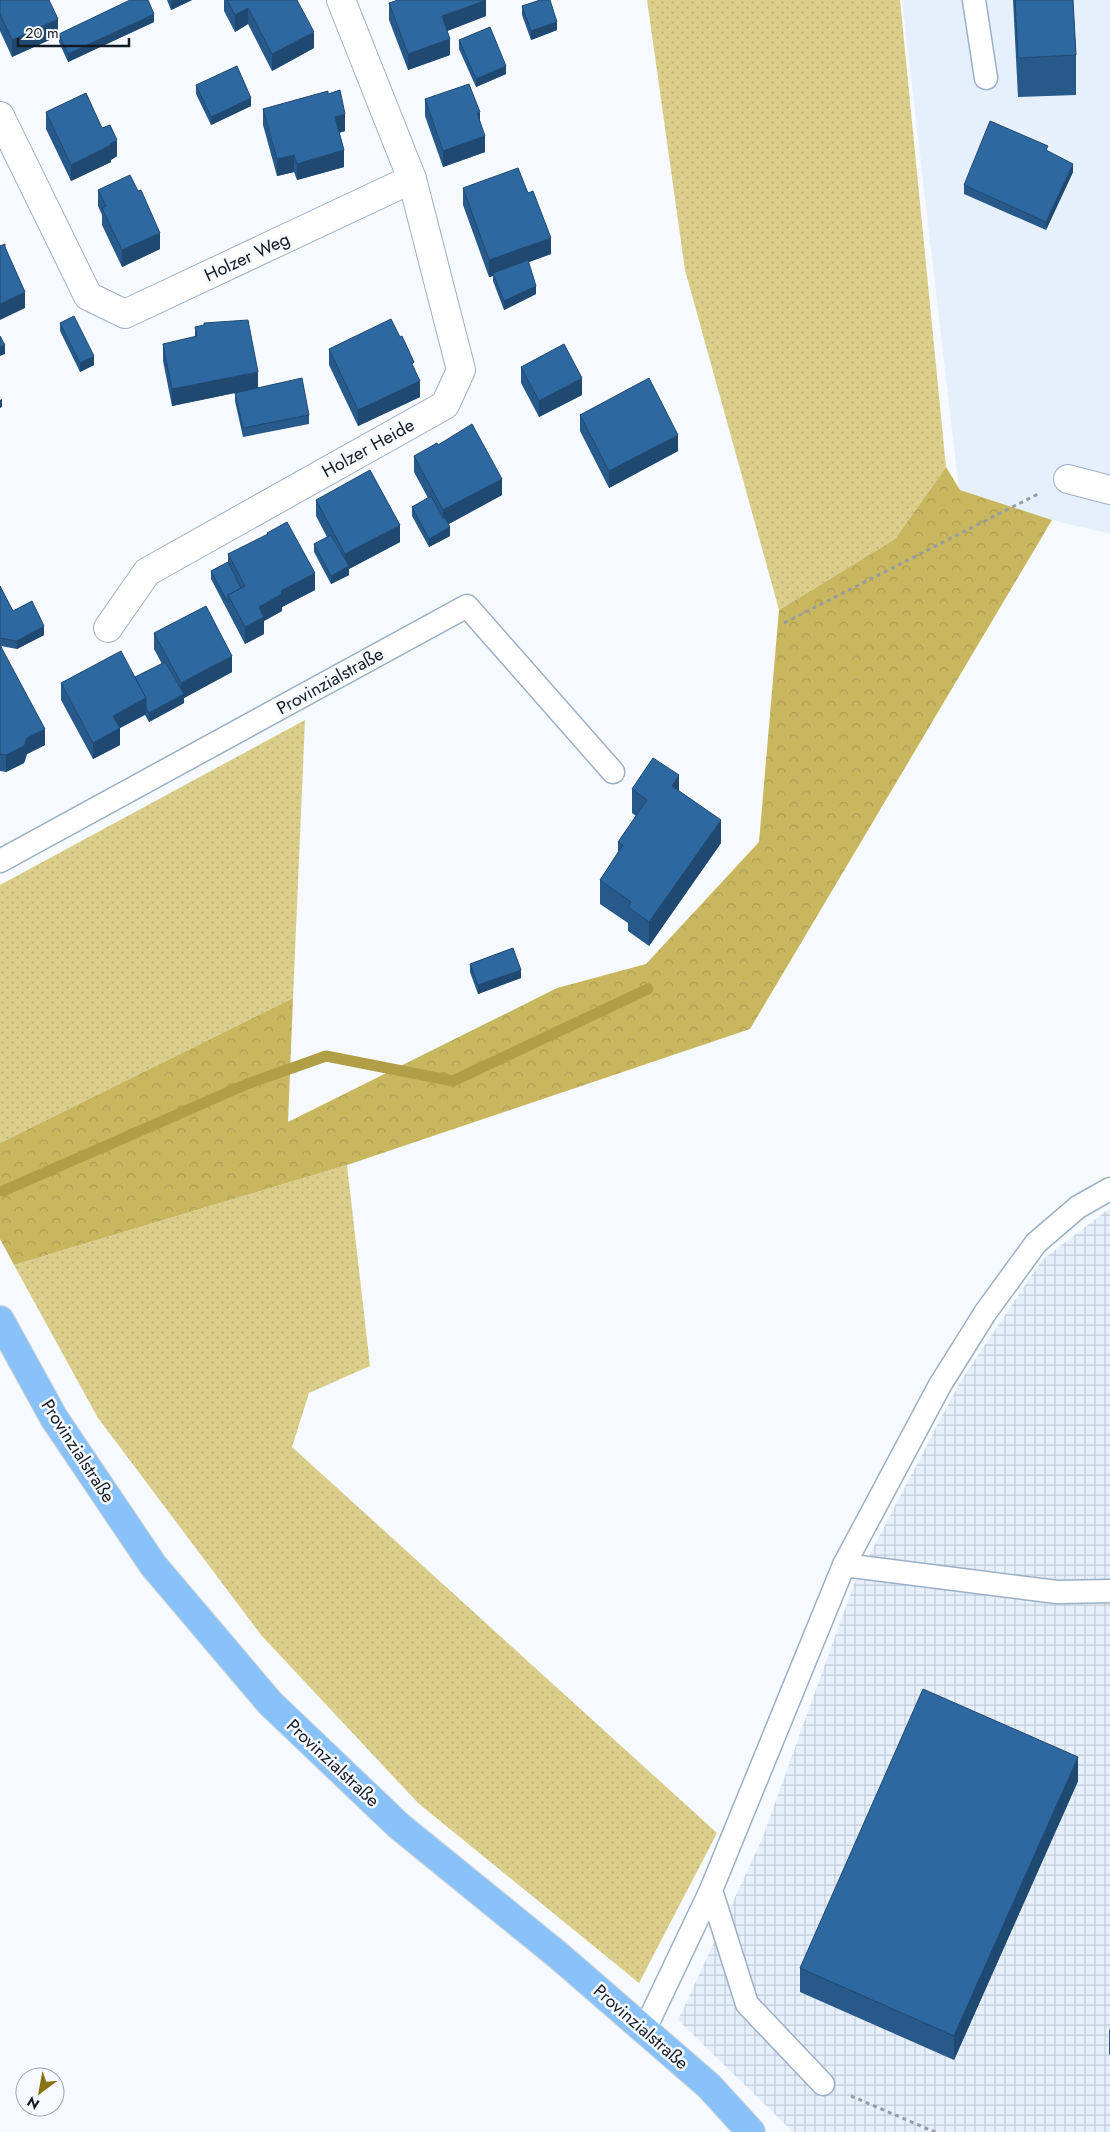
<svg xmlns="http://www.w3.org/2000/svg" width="1110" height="2132" font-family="Jost,sans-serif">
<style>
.built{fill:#e5f0fc}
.industrial{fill:url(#industrial-grid)}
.grass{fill:url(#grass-dots)}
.forest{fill:url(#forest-crowns)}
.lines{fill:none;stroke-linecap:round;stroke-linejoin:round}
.stream{stroke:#b19f48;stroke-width:11}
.service-casing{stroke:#9bb0c6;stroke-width:25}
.minor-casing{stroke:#9bb0c6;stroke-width:30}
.primary-casing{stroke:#d5d6d7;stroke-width:30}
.path{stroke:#969ca2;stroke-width:3;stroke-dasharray:4 4;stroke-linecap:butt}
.service{stroke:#fff;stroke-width:22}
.minor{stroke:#fff;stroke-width:28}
.primary{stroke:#88c2f9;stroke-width:28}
.wall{fill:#27598a}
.shaded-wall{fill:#204971}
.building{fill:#2d68a1;stroke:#204971}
.labels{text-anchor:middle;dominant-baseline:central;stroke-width:5;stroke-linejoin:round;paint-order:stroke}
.street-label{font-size:18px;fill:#131b23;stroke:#f6faff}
</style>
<defs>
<pattern id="industrial-grid" width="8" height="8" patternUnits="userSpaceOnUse" patternTransform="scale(1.25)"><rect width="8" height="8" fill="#e5f0fc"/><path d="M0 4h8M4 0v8" fill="none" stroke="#c4cdd8"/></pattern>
<pattern id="grass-dots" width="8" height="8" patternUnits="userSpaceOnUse" patternTransform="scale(1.25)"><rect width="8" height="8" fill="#dbcd8a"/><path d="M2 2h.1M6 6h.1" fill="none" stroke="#bbaf77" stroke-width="1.8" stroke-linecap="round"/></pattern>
<pattern id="forest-crowns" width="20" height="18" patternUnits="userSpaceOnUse" patternTransform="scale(1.25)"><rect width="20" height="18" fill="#c9b760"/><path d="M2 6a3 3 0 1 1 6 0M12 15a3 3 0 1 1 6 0" fill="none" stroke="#ac9d53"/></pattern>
</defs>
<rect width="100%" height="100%" fill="#f6faff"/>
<polygon class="built" points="902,0 1110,0 1110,534 1052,520 959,490"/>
<polygon class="industrial" points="1110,1208 1110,2132 793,2132 678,2020 762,1839 854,1584 960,1382 1042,1260"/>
<g class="grass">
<polygon points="647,0 900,0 946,467 895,539 779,610 685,270"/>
<polygon points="305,720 293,998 0,1143 0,885"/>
<polygon points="347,1165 370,1366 309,1393 292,1447 717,1833 639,1983 418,1803 261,1635 98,1418 14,1265"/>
</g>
<polygon class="forest" points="946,467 960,490 1052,520 750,1029 347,1165 14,1265 0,1239 0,1143 293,998 288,1122 557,988 646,964 759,842 779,610 895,539"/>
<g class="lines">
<polyline class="stream" points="3,1191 247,1084 326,1056 453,1081 648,989"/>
<g class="service-casing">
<g id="service">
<polyline points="974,0 986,78"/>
<polyline points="0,861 467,606 613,772"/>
<polyline points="844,1565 1057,1592 1110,1591"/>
<polyline points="711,1890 747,2004 823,2084"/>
<polyline points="644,2031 711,1890 844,1565 940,1385 985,1313 1036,1243 1078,1207 1110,1189"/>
</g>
</g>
<g class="minor-casing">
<g id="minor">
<polyline points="0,116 88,296 125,314 412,179"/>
<polyline points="1068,479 1110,490"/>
<polyline points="108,628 147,572 445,405 461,370 412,179 341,0"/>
</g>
</g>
<g class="primary-casing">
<polyline id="primary" points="0,1320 54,1418 153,1565 270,1703 399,1826 559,1956 709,2086 751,2132"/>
</g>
<g class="path">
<polyline points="784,623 1040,493"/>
<polyline points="851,2096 935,2132"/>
</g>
<use href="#service" class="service"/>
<use href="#minor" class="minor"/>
<use href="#primary" class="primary"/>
</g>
<g class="wall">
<polygon points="0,0 58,36 12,57 0,31"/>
<polygon points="167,0 192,0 171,10"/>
<polygon points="224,0 297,0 314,48 272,71 248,24 235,32 224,11"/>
<polygon points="1013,0 1073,0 1076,55 1076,95 1018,97"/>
<polygon points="389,3 486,16 447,31 450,55 408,70 389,20"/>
<polygon points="522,6 557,30 531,40 522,15"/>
<polygon points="154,22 68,62 59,42 59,34"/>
<polygon points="459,40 506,74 476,87 459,49"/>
<polygon points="196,85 251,106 211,125 196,94"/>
<polygon points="328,94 345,131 339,133 344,167 297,180 294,172 277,176 263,125 263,109"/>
<polygon points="425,99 480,122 485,152 443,167 425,116"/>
<polygon points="46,112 102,128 117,156 111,160 111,162 71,181 46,129"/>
<polygon points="1073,172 1046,230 964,194 964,185"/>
<polygon points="463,188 551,254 528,262 536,294 504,310 493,281 493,276 489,277 463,205"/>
<polygon points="98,190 138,191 160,249 122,267 102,225 102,215 98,206"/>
<polygon points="60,323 94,365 80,372 60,331"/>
<polygon points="195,327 258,388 309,415 309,424 243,437 235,401 235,393 172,406 163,361 163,344 195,337"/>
<polygon points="329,349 414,368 420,397 358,426 329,365"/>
<polygon points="521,367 582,395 539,417 521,383"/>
<polygon points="580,415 678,451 609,488 580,431"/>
<polygon points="438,445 502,495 449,524 450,536 429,547 412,516 412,507 428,498 414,472 414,456"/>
<polygon points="316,500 400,542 349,569 349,575 331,584 314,552 314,544 327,537 316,516"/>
<polygon points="267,533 315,590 282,607 282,611 264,621 264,634 245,644 211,579 211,571 228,562 228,554 267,535"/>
<polygon points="0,586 13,611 44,635 17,649 1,646 45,745 27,754 24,763 6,772 0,771"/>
<polygon points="154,633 232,672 184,698 184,703 149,722 145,715 120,728 120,745 93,759 61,700 61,683 135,677 162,664 154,649"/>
<polygon points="632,789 679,791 721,843 649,946 628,931 628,923 600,904 600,880 618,852 618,842 636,816 632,813"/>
<polygon points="470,964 521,978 478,994 470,972"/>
<polygon points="1078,1781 954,2060 800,1992 800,1968"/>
<polygon points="1110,2028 1110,2055 1109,2054 1109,2031"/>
</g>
<g class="shaded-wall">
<polygon points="174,0 192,0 171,10 171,1"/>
<polygon points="486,0 486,16 442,33 442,16"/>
<polygon points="248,8 248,24 235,32 235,15"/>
<polygon points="154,14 154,22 68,62 68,54"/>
<polygon points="58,19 58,36 12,57 12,40"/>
<polygon points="557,22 557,30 531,40 531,31"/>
<polygon points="314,32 314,48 272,71 272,54"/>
<polygon points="450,39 450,55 408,70 408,54"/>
<polygon points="506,66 506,74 476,87 476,79"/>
<polygon points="251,98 251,106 211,125 211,117"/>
<polygon points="480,112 480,129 477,113"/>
<polygon points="345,114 345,131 335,134 335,117"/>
<polygon points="485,136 485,152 443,167 443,151"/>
<polygon points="117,140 117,156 111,160 111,162 71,181 71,165"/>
<polygon points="344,150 344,167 297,180 297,164"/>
<polygon points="294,155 294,172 277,176 277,159"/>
<polygon points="1073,164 1073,172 1046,230 1046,222"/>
<polygon points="160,233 160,249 122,267 122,250"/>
<polygon points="551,238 551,254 494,275 493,273 493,276 489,277 489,260"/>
<polygon points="536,286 536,294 504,310 504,301"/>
<polygon points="25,292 25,308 0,320 0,304"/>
<polygon points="5,345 5,354 0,356 0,347"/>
<polygon points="94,356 94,365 80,372 80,363"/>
<polygon points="258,372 258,388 172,406 172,389"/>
<polygon points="582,378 582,395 539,417 539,401"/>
<polygon points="420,381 420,397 358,426 358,410"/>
<polygon points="2,399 2,407 0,408 0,400"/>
<polygon points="678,435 678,451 609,488 609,471"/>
<polygon points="502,479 502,495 443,527 443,510"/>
<polygon points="400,525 400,542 349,569 349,575 331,584 331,576 345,568 345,554"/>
<polygon points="450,527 450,536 429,547 429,539"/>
<polygon points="315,573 315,590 282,607 282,611 264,621 264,634 245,644 245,627 259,607 281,591"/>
<polygon points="44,626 44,635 17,649 17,641"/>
<polygon points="232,656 232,672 184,698 184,703 149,722 149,713 181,696 181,683"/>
<polygon points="146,698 146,714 120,728 120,745 93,759 93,743 113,716"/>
<polygon points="45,729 45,745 27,754 24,763 6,772 6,755 27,738"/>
<polygon points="679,775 679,799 672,786"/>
<polygon points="721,820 721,843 649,946 649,922"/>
<polygon points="521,970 521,978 478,994 478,985"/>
<polygon points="1078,1757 1078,1781 954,2060 954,2036"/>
</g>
<g class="building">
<polygon points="0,0 49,0 58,19 12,40 0,14"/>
<polygon points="130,0 148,0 154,14 68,54 59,34"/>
<polygon points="227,0 297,0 314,32 272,54 248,8 235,15"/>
<polygon points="398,0 486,0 442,16 450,39 408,54 389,3"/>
<polygon points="540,0 550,0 557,22 531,31 522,6"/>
<polygon points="1015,0 1073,0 1076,55 1018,58"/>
<polygon points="490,27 506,66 476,79 459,40"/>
<polygon points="237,66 251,98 211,117 196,85"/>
<polygon points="469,84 480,112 477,113 485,136 443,151 425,99"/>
<polygon points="340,90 345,114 335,117 344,150 297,164 294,155 277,159 263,109 328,91 328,94"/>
<polygon points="86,93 102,128 110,125 117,140 110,144 111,145 71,165 46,112"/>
<polygon points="990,121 1048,146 1046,150 1073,164 1046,222 964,185"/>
<polygon points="518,168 528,193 533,191 551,238 489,260 463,188"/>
<polygon points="130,175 138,191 141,190 160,233 122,250 102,208 106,206 98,190"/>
<polygon points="5,244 5,247 25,292 0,304 0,246"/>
<polygon points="528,260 536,286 504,301 493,273"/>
<polygon points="74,316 94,356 80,363 60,323"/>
<polygon points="391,319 400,337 402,336 414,362 412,364 420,381 358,410 329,349"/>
<polygon points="248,320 258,372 172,389 163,344 197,336 195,327 204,325 204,323"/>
<polygon points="0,336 5,345 0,347"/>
<polygon points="564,344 582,378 539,401 521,367"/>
<polygon points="302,378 309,415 243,428 235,393"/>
<polygon points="649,378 678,435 609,471 580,415"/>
<polygon points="472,424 502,479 443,510 414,456 437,443 438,445"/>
<polygon points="370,470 400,525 345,554 316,500"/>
<polygon points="431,496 443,518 445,518 450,527 429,539 412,507"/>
<polygon points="287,522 315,573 281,591 282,594 259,607 264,617 245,627 228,595 245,586 228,554 268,534 267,533"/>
<polygon points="331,535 349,566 331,576 314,544"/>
<polygon points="228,562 241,588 228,595 228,603 211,571"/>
<polygon points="0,586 13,611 32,601 44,626 17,641 0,638"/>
<polygon points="206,606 232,656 181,683 154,633"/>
<polygon points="0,645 45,729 27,738 24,746 6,755 0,754"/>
<polygon points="121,651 146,698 113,716 120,728 93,743 61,683"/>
<polygon points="165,662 184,694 149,713 146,708 146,698 135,677"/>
<polygon points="653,758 679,775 672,786 721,820 649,922 628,907 631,902 600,880 623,845 618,842 647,800 632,789"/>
<polygon points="513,948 521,970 478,985 470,964"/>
<polygon points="923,1689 1078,1757 954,2036 800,1968"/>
</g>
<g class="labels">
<g class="street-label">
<text transform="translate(247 257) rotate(-25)">Holzer Weg</text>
<text transform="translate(368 448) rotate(-29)">Holzer Heide</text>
<text transform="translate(330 681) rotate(-29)">Provinzialstraße</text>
<text transform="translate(78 1451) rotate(57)">Provinzialstraße</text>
<text transform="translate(333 1763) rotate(43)">Provinzialstraße</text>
<text transform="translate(641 2027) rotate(41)">Provinzialstraße</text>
</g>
</g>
<g transform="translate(40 2092) rotate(212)"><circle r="24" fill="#f6faff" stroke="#9ba1a7"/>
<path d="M0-4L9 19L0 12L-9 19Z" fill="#867417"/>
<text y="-8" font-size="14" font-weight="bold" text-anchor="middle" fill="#131b23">N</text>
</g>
<path d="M18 38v8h111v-8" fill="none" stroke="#131b23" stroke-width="2.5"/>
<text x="25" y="38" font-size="15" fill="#131b23" stroke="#f6faff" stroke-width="4" paint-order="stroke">20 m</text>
</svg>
